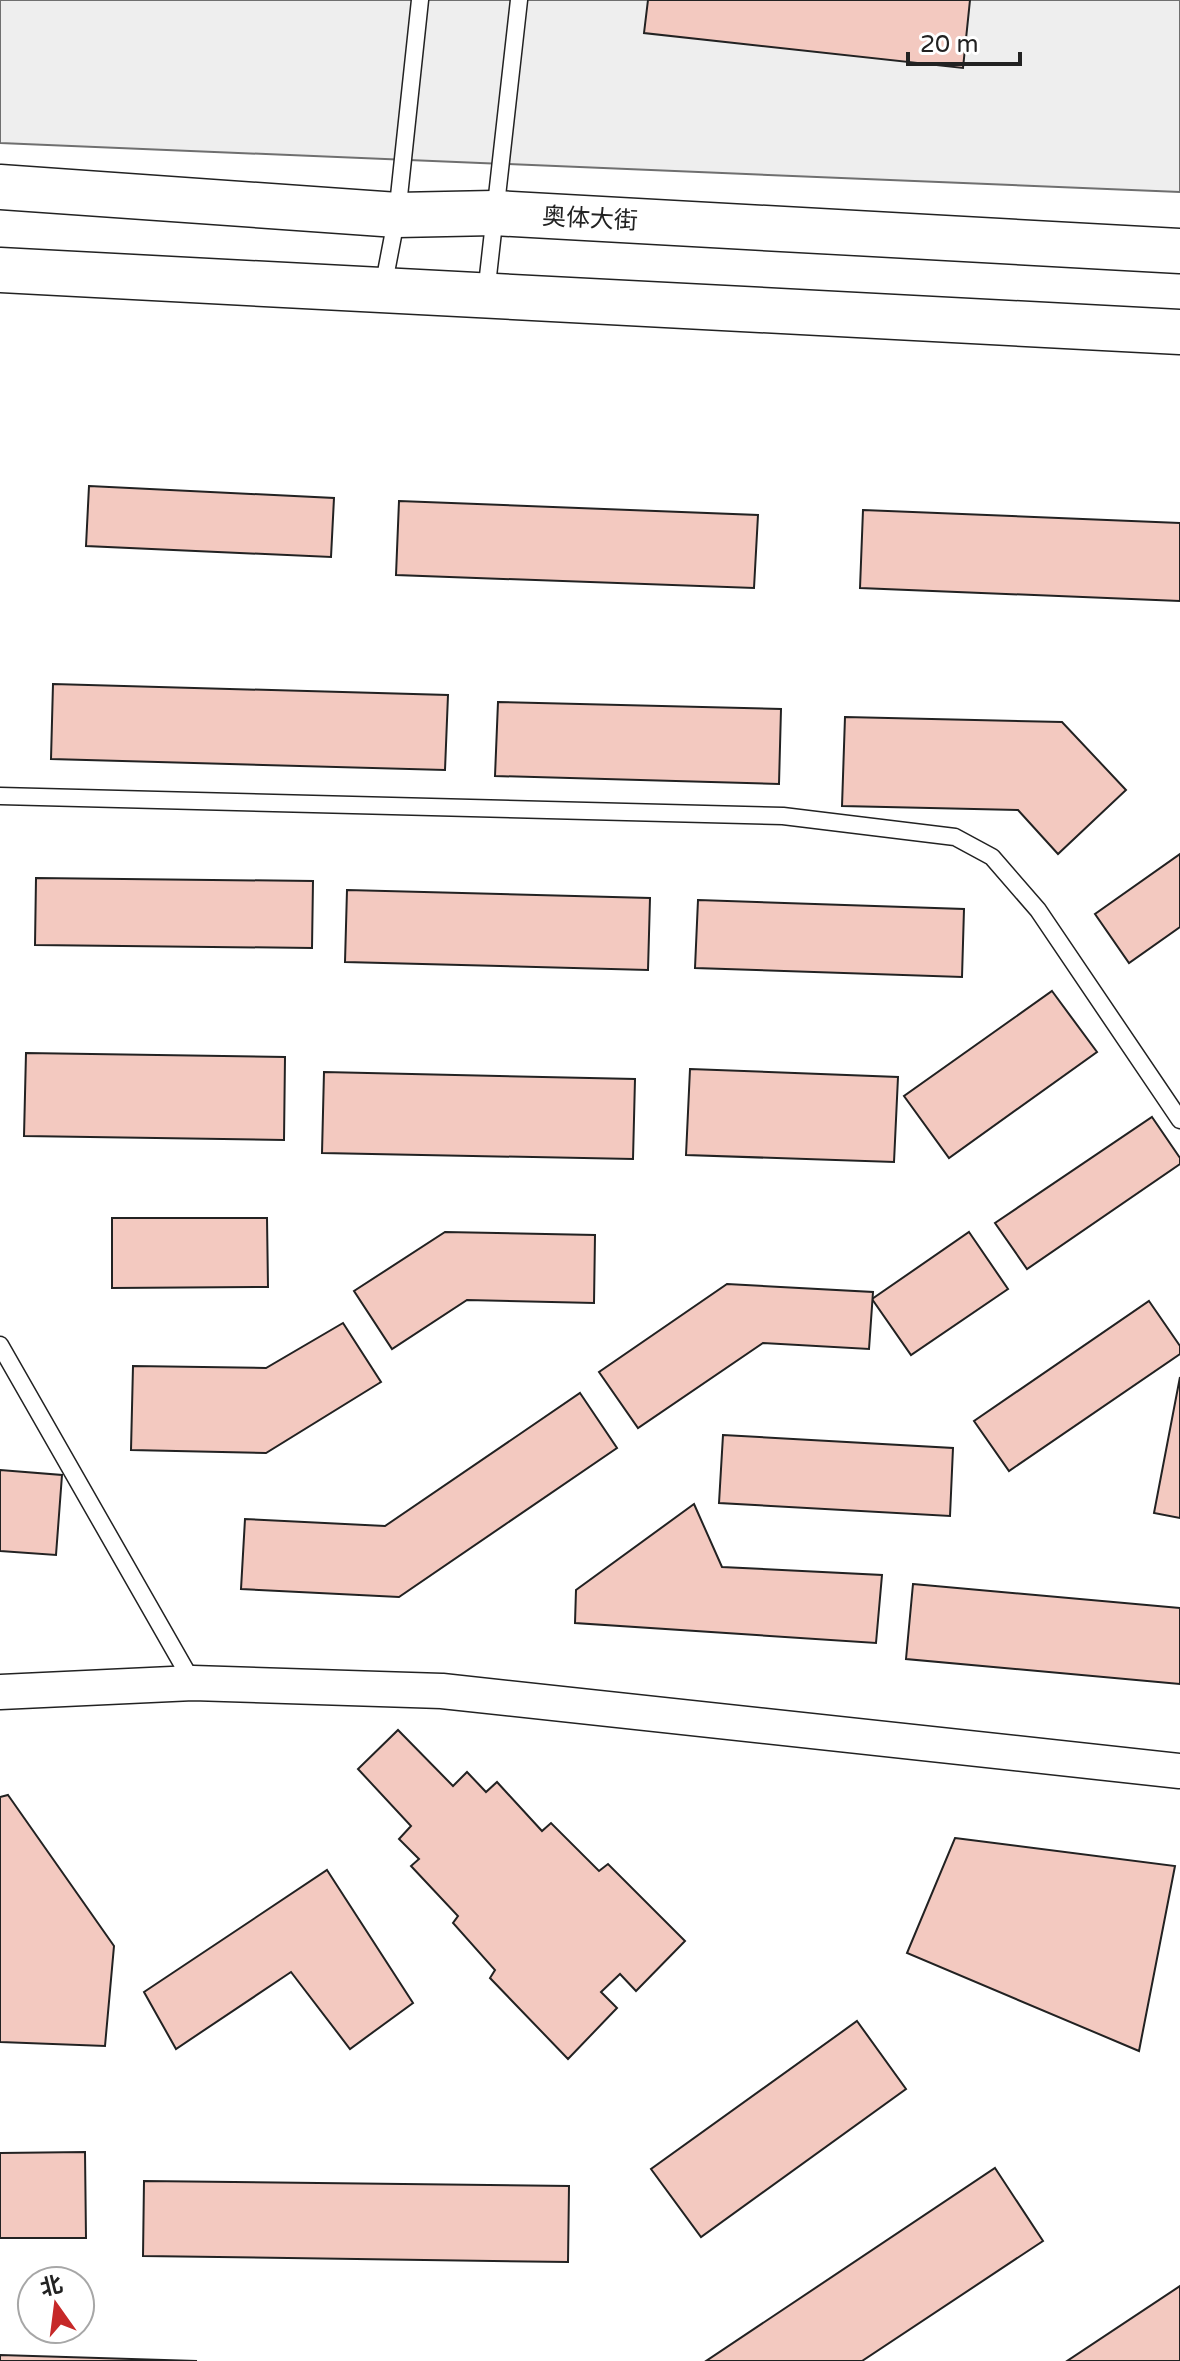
<svg xmlns="http://www.w3.org/2000/svg" width="1180" height="2361" font-family="'Varela Round','Noto Sans SC',sans-serif">
<style>
.green{fill:#eee;stroke:#6f6f6f;stroke-width:2}
.building{fill:#f3c9c0;stroke:#222;stroke-width:2}
.lines{fill:none;stroke-linecap:round;stroke-linejoin:round}
.lane-casing{stroke:#222;stroke-width:19}
.street-casing{stroke:#222;stroke-width:37}
.secondary-casing{stroke:#222;stroke-width:47}
.lane{stroke:#fff;stroke-width:16}
.street{stroke:#fff;stroke-width:34}
.secondary{stroke:#fff;stroke-width:44}
.labels{text-anchor:middle;dominant-baseline:central;stroke-width:6;stroke-linejoin:round;paint-order:stroke}
.street-label{font-size:24px;fill:#222;stroke:#fff}
</style>
<rect width="100%" height="100%" fill="#fff"/>
<polygon class="green" points="0,0 1180,0 1180,192 0,143"/>
<g class="building">
<polygon points="648,0 970,0 963,68 644,33"/>
<polygon points="89,486 334,498 331,557 86,546"/>
<polygon points="399,501 758,515 754,588 396,575"/>
<polygon points="863,510 1180,523 1180,601 860,588"/>
<polygon points="53,684 448,695 445,770 51,759"/>
<polygon points="498,702 781,709 779,784 495,776"/>
<polygon points="845,717 1062,722 1126,790 1058,854 1018,810 842,806"/>
<polygon points="1180,854 1180,927 1129,963 1095,914"/>
<polygon points="36,878 313,881 312,948 35,945"/>
<polygon points="347,890 650,898 648,970 345,962"/>
<polygon points="698,900 964,909 962,977 695,968"/>
<polygon points="1052,991 1097,1052 949,1158 904,1096"/>
<polygon points="26,1053 285,1057 284,1140 24,1136"/>
<polygon points="690,1069 898,1077 894,1162 686,1155"/>
<polygon points="324,1072 635,1079 633,1159 322,1153"/>
<polygon points="1152,1117 1180,1158 1180,1164 1027,1269 995,1223"/>
<polygon points="112,1218 267,1218 268,1287 112,1288"/>
<polygon points="445,1232 595,1235 594,1303 467,1300 392,1349 354,1291"/>
<polygon points="969,1232 1008,1289 911,1355 872,1299"/>
<polygon points="727,1284 873,1292 869,1349 763,1343 638,1428 599,1372"/>
<polygon points="1149,1301 1180,1346 1180,1354 1009,1471 974,1421"/>
<polygon points="343,1323 381,1382 266,1453 131,1450 133,1366 266,1368"/>
<polygon points="1180,1377 1180,1518 1154,1513"/>
<polygon points="580,1393 617,1448 399,1597 241,1589 245,1519 385,1526"/>
<polygon points="723,1435 953,1448 950,1516 719,1503"/>
<polygon points="0,1470 62,1475 56,1555 0,1551"/>
<polygon points="694,1504 722,1567 882,1575 876,1643 575,1623 576,1590"/>
<polygon points="913,1584 1180,1608 1180,1684 906,1659"/>
<polygon points="398,1730 453,1786 467,1772 486,1792 497,1782 542,1831 551,1823 599,1871 608,1864 685,1941 636,1991 620,1974 601,1992 617,2008 568,2059 490,1978 495,1970 453,1923 458,1916 411,1866 419,1859 399,1839 411,1826 358,1769"/>
<polygon points="8,1795 114,1946 105,2046 0,2042 0,1797"/>
<polygon points="955,1838 1175,1866 1139,2051 907,1953"/>
<polygon points="327,1870 413,2003 350,2049 291,1972 176,2049 144,1992"/>
<polygon points="857,2021 906,2089 701,2237 651,2169"/>
<polygon points="85,2152 86,2238 0,2238 0,2153"/>
<polygon points="995,2168 1043,2241 862,2361 706,2361"/>
<polygon points="144,2181 569,2186 568,2262 143,2256"/>
<polygon points="1180,2286 1180,2361 1067,2361"/>
<polygon points="0,2355 197,2361 0,2361"/>
</g>
<g class="lines">
<g class="lane-casing">
<g id="lane">
<polyline points="383,288 397,215 420,0"/>
<polyline points="486,294 519,0"/>
<polyline points="0,796 783,816 955,837 992,857 1038,910 1180,1120"/>
<polyline points="0,1345 193,1683"/>
</g>
</g>
<g class="street-casing">
<polyline id="street" points="0,1692 193,1683 442,1691 1180,1771"/>
</g>
<g class="secondary-casing">
<g id="secondary">
<polyline points="0,187 397,215 494,213 1180,251"/>
<polyline points="0,270 1180,332"/>
</g>
</g>
<use href="#lane" class="lane"/>
<use href="#street" class="street"/>
<use href="#secondary" class="secondary"/>
</g>
<g class="labels">
<g class="street-label">
<text transform="translate(590 219) rotate(3)">奥体大街</text>
</g>
</g>
<g transform="translate(56 2305) rotate(346)"><circle r="38" fill="#ffffff" stroke="#a7a7a7" stroke-width="2"/>
<path d="M0-6L14 30L0 20L-14 30Z" fill="#c62828"/>
<text y="-12" font-size="22" font-weight="bold" text-anchor="middle" fill="#222222">北</text>
</g>
<path d="M908 52v12h112v-12" fill="none" stroke="#222222" stroke-width="4"/>
<text x="920" y="52" font-size="24" fill="#222222" stroke="#ffffff" stroke-width="6" paint-order="stroke">20 m</text>
</svg>
